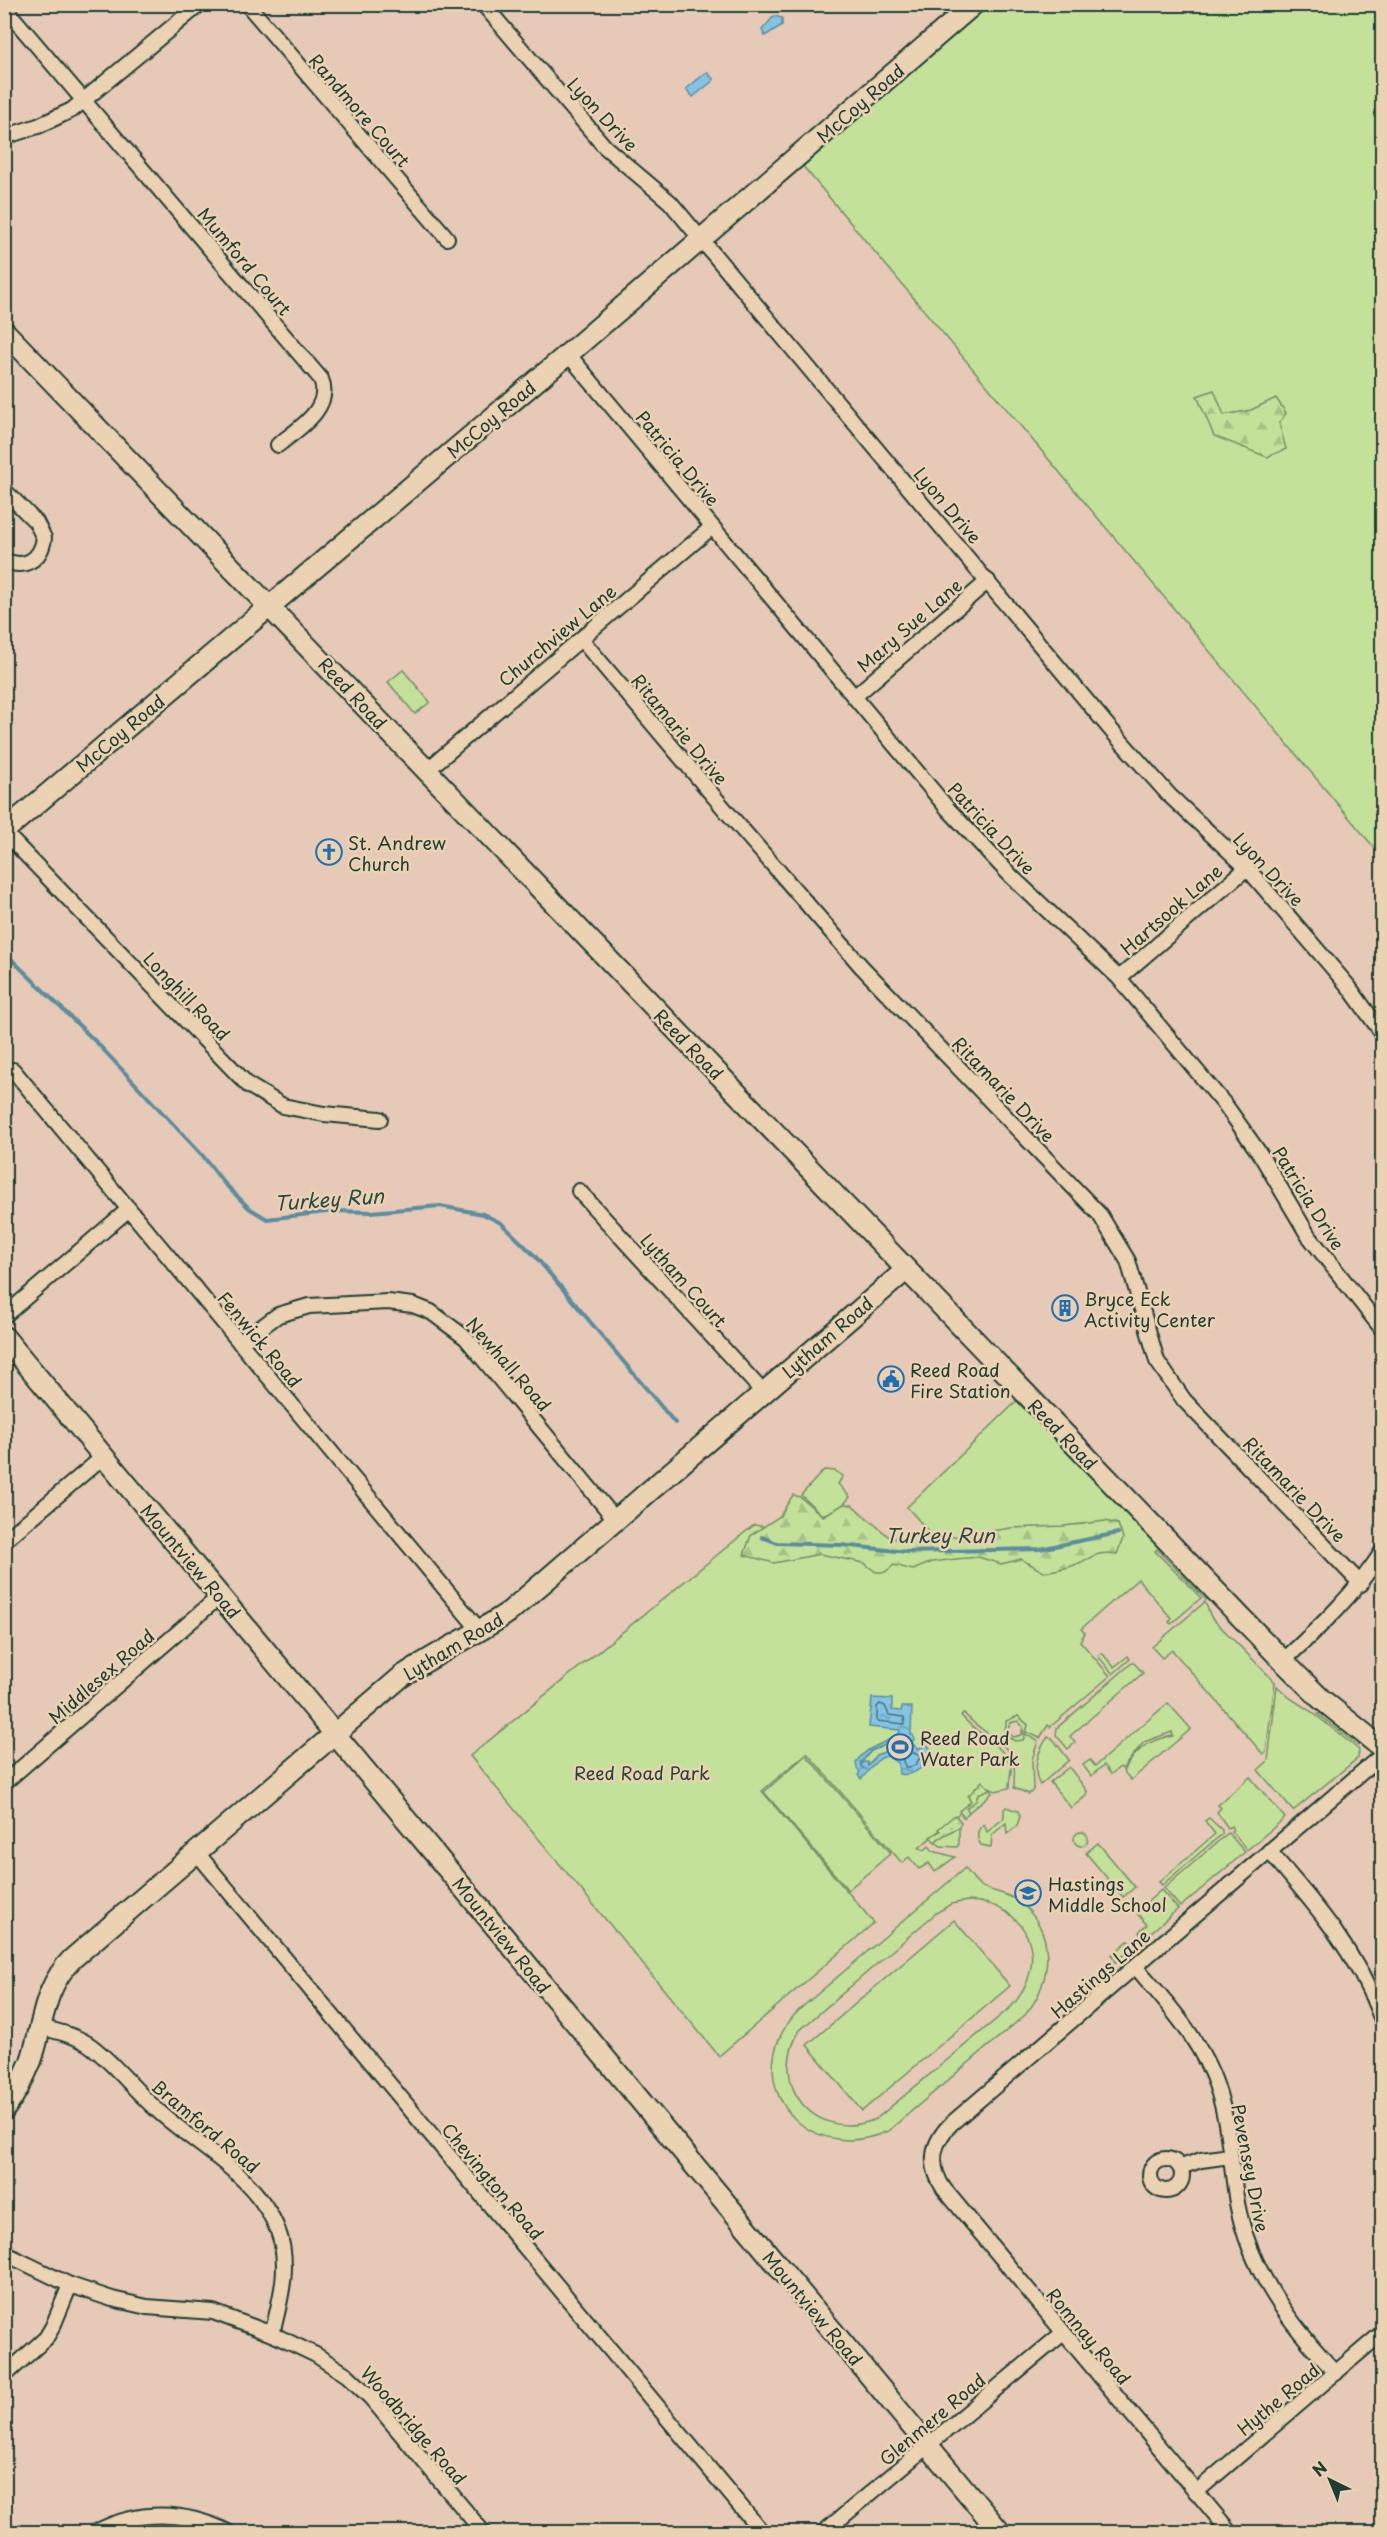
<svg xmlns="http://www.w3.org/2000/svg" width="1387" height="2537" font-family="'Playpen Sans',sans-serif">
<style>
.green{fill:#c3e199;stroke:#718f66;stroke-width:1.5;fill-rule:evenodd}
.forest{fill:url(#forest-firs);stroke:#718f66;stroke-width:1.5}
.garden{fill:url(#garden-dots);stroke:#718f66;stroke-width:1.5}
.water{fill:url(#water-ripples);stroke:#5c8d9e;stroke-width:1.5;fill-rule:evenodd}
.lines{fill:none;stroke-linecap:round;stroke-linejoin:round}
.shore{stroke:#47737a;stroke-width:1.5}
.stream{stroke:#5c8d9e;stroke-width:4}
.street-casing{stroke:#1f3d34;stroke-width:18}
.secondary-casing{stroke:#1f3d34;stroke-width:24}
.street{stroke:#ebd2b2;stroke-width:14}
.secondary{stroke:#ebd2b2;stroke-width:20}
.labels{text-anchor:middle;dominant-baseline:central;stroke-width:5;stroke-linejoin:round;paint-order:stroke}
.street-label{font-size:18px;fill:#1f3d34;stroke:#ebd2b2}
.poi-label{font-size:18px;fill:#1f3d34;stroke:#ebd2b2;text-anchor:start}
.park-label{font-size:18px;fill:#274539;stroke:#ebd2b2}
.water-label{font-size:20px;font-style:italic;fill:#294a46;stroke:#ebd2b2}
</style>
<defs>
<pattern id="forest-firs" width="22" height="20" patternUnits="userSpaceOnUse" patternTransform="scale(1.5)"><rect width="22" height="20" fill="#c3e199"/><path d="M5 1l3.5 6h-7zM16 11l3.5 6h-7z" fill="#a7c284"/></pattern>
<pattern id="garden-dots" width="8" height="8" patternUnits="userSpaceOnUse" patternTransform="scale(1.5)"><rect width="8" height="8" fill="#c3e199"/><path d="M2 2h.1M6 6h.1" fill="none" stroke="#a7c284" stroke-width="1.8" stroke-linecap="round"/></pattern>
<pattern id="water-ripples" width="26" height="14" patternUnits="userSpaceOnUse" patternTransform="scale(1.5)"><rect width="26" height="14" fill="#84c3e4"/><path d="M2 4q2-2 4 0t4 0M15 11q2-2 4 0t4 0" fill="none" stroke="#6ba0ba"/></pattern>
</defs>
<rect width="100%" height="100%" fill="#e6c9b6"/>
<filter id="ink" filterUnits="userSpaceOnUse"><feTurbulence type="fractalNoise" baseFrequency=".0167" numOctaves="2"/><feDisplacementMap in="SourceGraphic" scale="12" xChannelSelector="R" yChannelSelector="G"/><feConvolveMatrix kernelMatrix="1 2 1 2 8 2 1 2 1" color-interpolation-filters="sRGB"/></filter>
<g filter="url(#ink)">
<g class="green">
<polygon points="989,5 1382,5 1382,857 802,165"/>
<polygon points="403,670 430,702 415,714 388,682"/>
<path d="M1015 1399 1208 1598 1206 1600 1157 1549 1155 1551 1201 1598 1171 1624 1169 1622 1172 1619 1138 1579 1081 1629 1085 1633 1080 1641 1110 1676 1050 1727 1048 1725 1040 1738 1026 1732 1028 1725 1018 1716 1005 1729 1010 1739 1024 1738 1025 1734 1038 1741 1032 1760 1033 1790 1029 1794 1014 1788C1014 1780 1015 1772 1014 1764 1012 1743 976 1730 964 1713L961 1715C972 1731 1010 1749 1011 1768 1011 1774 1009 1781 1009 1788L995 1791 990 1787 986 1790 990 1789 992 1793 969 1812 965 1808 919 1848 925 1850 929 1846 933 1851 955 1857 935 1872 929 1863 919 1869 909 1857 902 1863 807 1753 762 1791 874 1923 719 2056 470 1756 754 1525 880 1542 937 1541 907 1507 1016 1402Z"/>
<polygon points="824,1470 835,1471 843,1476 838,1484 850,1497 840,1508 822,1515 801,1495"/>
<polygon points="1205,1602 1211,1617 1275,1682 1266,1752 1263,1754 1172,1650 1162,1658 1152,1647"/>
<polygon points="1102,1653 1114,1667 1128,1656 1130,1659 1113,1674 1098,1656"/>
<polygon points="1133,1662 1143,1673 1070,1736 1075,1743 1068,1749 1056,1735 1057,1728"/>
<polygon points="1277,1686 1290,1698 1312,1712 1359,1750 1358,1758 1293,1811 1258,1770 1268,1761"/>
<path d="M1168 1703 1191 1729 1131 1780 1123 1771C1138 1748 1147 1740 1173 1736L1172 1732 1144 1742 1122 1769 1120 1767 1111 1774 1104 1765 1091 1776 1083 1765 1090 1760 1095 1766Z"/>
<polygon points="1321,1712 1360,1743 1358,1746 1318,1714"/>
<path d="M1048 1737 1053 1739 1069 1760 1040 1785C1031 1770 1039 1749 1048 1737Z"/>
<polygon points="806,1755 891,1853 848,1890 764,1792"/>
<polygon points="1069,1767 1087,1791 1086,1796 1071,1808 1050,1782"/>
<polygon points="1250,1777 1285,1818 1247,1850 1231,1831 1233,1829 1231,1826 1228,1828 1217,1812 1221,1808 1218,1805"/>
<path d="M1006 1807 1018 1811 1020 1816 1017 1826 1007 1834 1006 1823 992 1835 991 1847 981 1845C976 1837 976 1830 984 1824L987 1832 1004 1818V1809Z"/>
<polygon points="1209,1818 1222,1830 1222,1834 1162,1885 1159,1882 1215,1834 1205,1821"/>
<polygon points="959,1827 959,1844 957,1847 941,1846 935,1842 939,1838"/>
<circle cx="1081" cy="1839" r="7"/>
<polygon points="1228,1833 1245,1852 1180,1907 1164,1888"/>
<polygon points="1098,1843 1135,1887 1123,1897 1086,1853"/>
<path d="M965 1868C970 1874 975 1882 981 1886 988 1891 1004 1892 1016 1900 1057 1927 1054 1981 1025 2015L888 2131C802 2169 733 2076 800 2009ZM967 1901C1029 1902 1052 1962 1011 2007L876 2119C816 2144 766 2085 800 2030L936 1913 951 1904Z"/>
<polygon points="1161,1890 1178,1909 1143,1939 1139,1932 1147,1925 1136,1912"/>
<polygon points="954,1920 1010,1986 862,2111 807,2045"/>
<polygon points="1128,1941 1134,1946 1116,1962 1112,1955"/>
</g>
<g class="forest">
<polygon points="1214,390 1224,415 1251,410 1276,398 1286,413 1279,423 1286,449 1267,457 1214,436 1197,396"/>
<path d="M793 1495 800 1497 823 1516 844 1504 852 1505 888 1536 900 1539 922 1530 945 1538 1011 1528 1064 1526 1105 1521 1118 1524 1123 1538 1117 1554C1091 1551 1093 1559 1072 1566 1063 1569 1054 1570 1044 1572L1021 1559 1001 1564 978 1557 956 1559 932 1562 913 1570 894 1565 885 1572H876L864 1563 820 1554 774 1563 744 1555 751 1535 780 1516Z"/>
</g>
<g class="garden">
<polygon points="1018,1716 1028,1725 1026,1732 1022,1731 1023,1727 1018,1721 1010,1723 1007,1731 1013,1737 1021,1735 1022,1733 1025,1734 1023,1740 1015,1741 1005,1735 1006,1721"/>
<polygon points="885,1745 889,1747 888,1751 876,1755 869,1765 861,1764 865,1769 861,1767 860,1764 871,1751"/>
<polygon points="982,1781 990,1789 978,1794 976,1801 966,1808 969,1812 964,1818 959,1811 971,1801 968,1796"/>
<polygon points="955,1815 961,1822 959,1827 939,1838 935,1842 930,1837 940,1831 938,1829"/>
</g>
<g class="water">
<polygon points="774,16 782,18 782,25 765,36 762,30"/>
<polygon points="707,72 714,80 693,97 686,89"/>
<path d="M872 1698 892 1699V1710L901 1711 902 1707H912L911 1735H913L914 1740 911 1742 918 1749 927 1744 932 1751C928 1765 914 1777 899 1774L898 1763 887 1756C875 1758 870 1771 861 1779L858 1775 860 1772 857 1768 856 1762C870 1743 885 1746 900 1732V1730L869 1727ZM885 1745 889 1747 888 1751 876 1755 868 1766 867 1762H863L861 1766 865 1769 861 1767 860 1763 871 1751Z"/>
</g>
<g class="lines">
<g class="shore">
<polygon points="880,1704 885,1706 889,1715 904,1717 905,1724 877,1721 877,1707"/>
<polygon points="901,1740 905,1740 911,1752 921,1756 916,1764 910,1768 906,1768 902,1759 895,1751 895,1745"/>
</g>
<g class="stream">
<polyline points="4,952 98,1044 203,1156 223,1182 249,1208 267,1219 335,1211 371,1212 440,1206 483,1214 501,1223 535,1256 675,1423"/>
<polyline points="762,1537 777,1543 841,1545 907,1552 1040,1549 1118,1533"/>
</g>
<g class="street-casing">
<g id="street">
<polyline points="247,4 447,238"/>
<polyline points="483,4 605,147 670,202 1111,730 1169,795 1247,868 1349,987 1382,1033"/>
<path d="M4 7 321 379C333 408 298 429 278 445"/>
<polyline points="4,137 38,126 72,110 200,4"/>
<polyline points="568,354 948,809 1011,876 1119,978 1226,1106 1262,1157 1308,1235 1382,1329"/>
<path d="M4 490 36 522 44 538C41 560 24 570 4 560"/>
<polyline points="581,639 727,812 861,966 1100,1215 1128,1261 1157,1361 1184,1400 1361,1584"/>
<polyline points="854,697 988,581"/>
<polyline points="426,771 712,527"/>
<polyline points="4,832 248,1085 283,1106 324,1114 380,1119"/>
<polyline points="1119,978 1247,868"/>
<polyline points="13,1070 481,1632"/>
<polyline points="579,1191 763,1392"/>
<polyline points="4,1316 129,1209"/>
<polyline points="240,1343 278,1315 309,1306 388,1302 413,1305 431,1312 466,1338 615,1519"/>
<polyline points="4,1541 104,1456"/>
<path d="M1283 1661C1320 1627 1355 1594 1382 1552"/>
<polyline points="4,1783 220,1596"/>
<path d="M1269 1851C1316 1905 1357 1952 1382 2020"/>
<polyline points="197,1853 762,2532"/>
<path d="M1136 1967C1165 2001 1194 2032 1212 2074 1229 2114 1230 2160 1237 2203 1250 2271 1289 2323 1336 2373"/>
<path d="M40 2027C58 2032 76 2035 91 2046 115 2064 134 2090 157 2110 199 2148 257 2175 278 2231 291 2265 280 2301 272 2334"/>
<circle cx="1166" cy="2175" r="16"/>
<polyline points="1181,2167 1201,2160 1230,2156"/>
<polyline points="4,2253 70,2285 112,2299 147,2307 213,2312 272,2334 316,2355 347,2375 371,2398 483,2532"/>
<polyline points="4,2376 46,2338 53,2326 70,2285"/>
<polyline points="1196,2492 1382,2333"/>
<path d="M96 2532C139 2509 185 2511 228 2532"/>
<polyline points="824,2532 1063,2333"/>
<path d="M1230 2532 944 2189C928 2165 931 2143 952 2123L1382 1755"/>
</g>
</g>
<g class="secondary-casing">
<g id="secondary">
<polyline points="4,331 1283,1661 1321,1699 1382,1748"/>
<polyline points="4,831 568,354 974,4"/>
<polyline points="4,1337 1000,2532"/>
<path d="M4 2110C15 2095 24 2078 31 2061 44 2023 42 1990 72 1959L401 1677C436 1653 474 1636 509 1612L906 1270"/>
</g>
</g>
<use href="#street" class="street"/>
<use href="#secondary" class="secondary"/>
</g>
</g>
<defs>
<g id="church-ring" transform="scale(1.35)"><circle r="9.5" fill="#ebd2b2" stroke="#1f6fb2" stroke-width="1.5"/><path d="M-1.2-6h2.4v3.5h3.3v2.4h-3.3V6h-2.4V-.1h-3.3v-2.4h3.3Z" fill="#1f6fb2"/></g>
<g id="building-ring" transform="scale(1.35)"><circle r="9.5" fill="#ebd2b2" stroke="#1f6fb2" stroke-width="1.5"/><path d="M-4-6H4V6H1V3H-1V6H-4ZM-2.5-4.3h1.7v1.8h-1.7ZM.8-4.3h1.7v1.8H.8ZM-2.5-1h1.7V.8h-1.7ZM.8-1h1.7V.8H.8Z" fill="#1f6fb2"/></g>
<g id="civic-ring" transform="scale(1.35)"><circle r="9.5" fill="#ebd2b2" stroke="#1f6fb2" stroke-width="1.5"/><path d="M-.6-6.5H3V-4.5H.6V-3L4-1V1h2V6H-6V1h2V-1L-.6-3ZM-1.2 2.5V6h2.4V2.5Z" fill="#1f6fb2"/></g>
<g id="stadium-ring" transform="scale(1.35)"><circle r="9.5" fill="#ebd2b2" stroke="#1f6fb2" stroke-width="1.5"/><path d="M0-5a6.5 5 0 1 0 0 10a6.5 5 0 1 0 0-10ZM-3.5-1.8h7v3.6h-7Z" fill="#1f6fb2"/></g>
<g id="school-ring" transform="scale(1.35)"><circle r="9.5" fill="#ebd2b2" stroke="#1f6fb2" stroke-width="1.5"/><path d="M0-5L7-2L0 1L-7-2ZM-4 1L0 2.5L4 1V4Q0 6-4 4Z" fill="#1f6fb2"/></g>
</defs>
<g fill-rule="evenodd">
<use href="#church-ring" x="329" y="852"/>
<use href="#building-ring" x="1065" y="1308"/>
<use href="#civic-ring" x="891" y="1379"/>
<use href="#stadium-ring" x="900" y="1747"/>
<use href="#school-ring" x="1028" y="1893"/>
</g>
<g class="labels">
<g class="street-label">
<text transform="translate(860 103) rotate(-41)">McCoy Road</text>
<text transform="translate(360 110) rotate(49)">Randmore Court</text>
<text transform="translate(603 114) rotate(47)">Lyon Drive</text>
<text transform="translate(245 261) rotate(50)">Mumford Court</text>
<text transform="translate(491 419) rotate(-40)">McCoy Road</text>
<text transform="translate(678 458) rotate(50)">Patricia Drive</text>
<text transform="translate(948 505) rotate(50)">Lyon Drive</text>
<text transform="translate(909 625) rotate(-41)">Mary Sue Lane</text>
<text transform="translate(557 635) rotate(-40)">Churchview Lane</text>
<text transform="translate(353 693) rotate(47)">Reed Road</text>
<text transform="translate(680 729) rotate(50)">Ritamarie Drive</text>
<text transform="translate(120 733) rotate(-40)">McCoy Road</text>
<text transform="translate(992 828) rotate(47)">Patricia Drive</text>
<text transform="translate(1269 869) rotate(47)">Lyon Drive</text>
<text transform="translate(1171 909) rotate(-41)">Hartsook Lane</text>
<text transform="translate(187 996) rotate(46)">Longhill Road</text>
<text transform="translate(689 1044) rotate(46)">Reed Road</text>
<text transform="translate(1004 1089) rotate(46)">Ritamarie Drive</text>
<text transform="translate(1309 1198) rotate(58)">Patricia Drive</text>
<text transform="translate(684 1280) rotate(48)">Lytham Court</text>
<text transform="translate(827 1337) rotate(-41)">Lytham Road</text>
<text transform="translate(260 1339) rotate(50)">Fenwick Road</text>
<text transform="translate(509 1364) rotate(49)">Newhall Road</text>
<text transform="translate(1063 1434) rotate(46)">Reed Road</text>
<text transform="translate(1295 1489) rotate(46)">Ritamarie Drive</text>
<text transform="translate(191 1561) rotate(50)">Mountview Road</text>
<text transform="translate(453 1646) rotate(-31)">Lytham Road</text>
<text transform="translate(101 1676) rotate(-41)">Middlesex Road</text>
<text transform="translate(502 1935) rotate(51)">Mountview Road</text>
<text transform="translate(1100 1973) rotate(-41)">Hastings Lane</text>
<text transform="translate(206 2126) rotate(40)">Bramford Road</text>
<text transform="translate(1251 2168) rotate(79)">Pevensey Drive</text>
<text transform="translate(493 2181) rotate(50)">Chevington Road</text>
<text transform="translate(813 2308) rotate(50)">Mountview Road</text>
<text transform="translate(1089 2336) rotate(50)">Romnay Road</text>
<text transform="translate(1278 2399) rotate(-40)">Hythe Road</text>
<text transform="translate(932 2419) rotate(-40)">Glenmere Road</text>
<text transform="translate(414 2425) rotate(49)">Woodbridge Road</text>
</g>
<g class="poi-label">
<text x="348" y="842">St. Andrew<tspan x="348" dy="21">Church</tspan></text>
<text x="1084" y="1298">Bryce Eck<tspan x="1084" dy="21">Activity Center</tspan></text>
<text x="910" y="1369">Reed Road<tspan x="910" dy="21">Fire Station</tspan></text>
<text x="920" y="1737">Reed Road<tspan x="920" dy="21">Water Park</tspan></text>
<text x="1048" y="1883">Hastings<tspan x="1048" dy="21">Middle School</tspan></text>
</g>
<g class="park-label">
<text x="642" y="1772">Reed Road Park</text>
</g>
<g class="water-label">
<text transform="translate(329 1199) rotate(-4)">Turkey Run</text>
<text x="940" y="1535">Turkey Run</text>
</g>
</g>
<rect width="1387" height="2537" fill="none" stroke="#ebd2b2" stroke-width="24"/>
<rect x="12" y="12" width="1363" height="2513" fill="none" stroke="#1f3d34" stroke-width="2" filter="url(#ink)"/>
<g transform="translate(1330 2480) rotate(317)" stroke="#ebd2b2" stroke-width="4.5" paint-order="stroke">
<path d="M0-4.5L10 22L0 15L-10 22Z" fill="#1f3d34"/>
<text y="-9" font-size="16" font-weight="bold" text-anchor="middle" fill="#1f3d34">N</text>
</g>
</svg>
